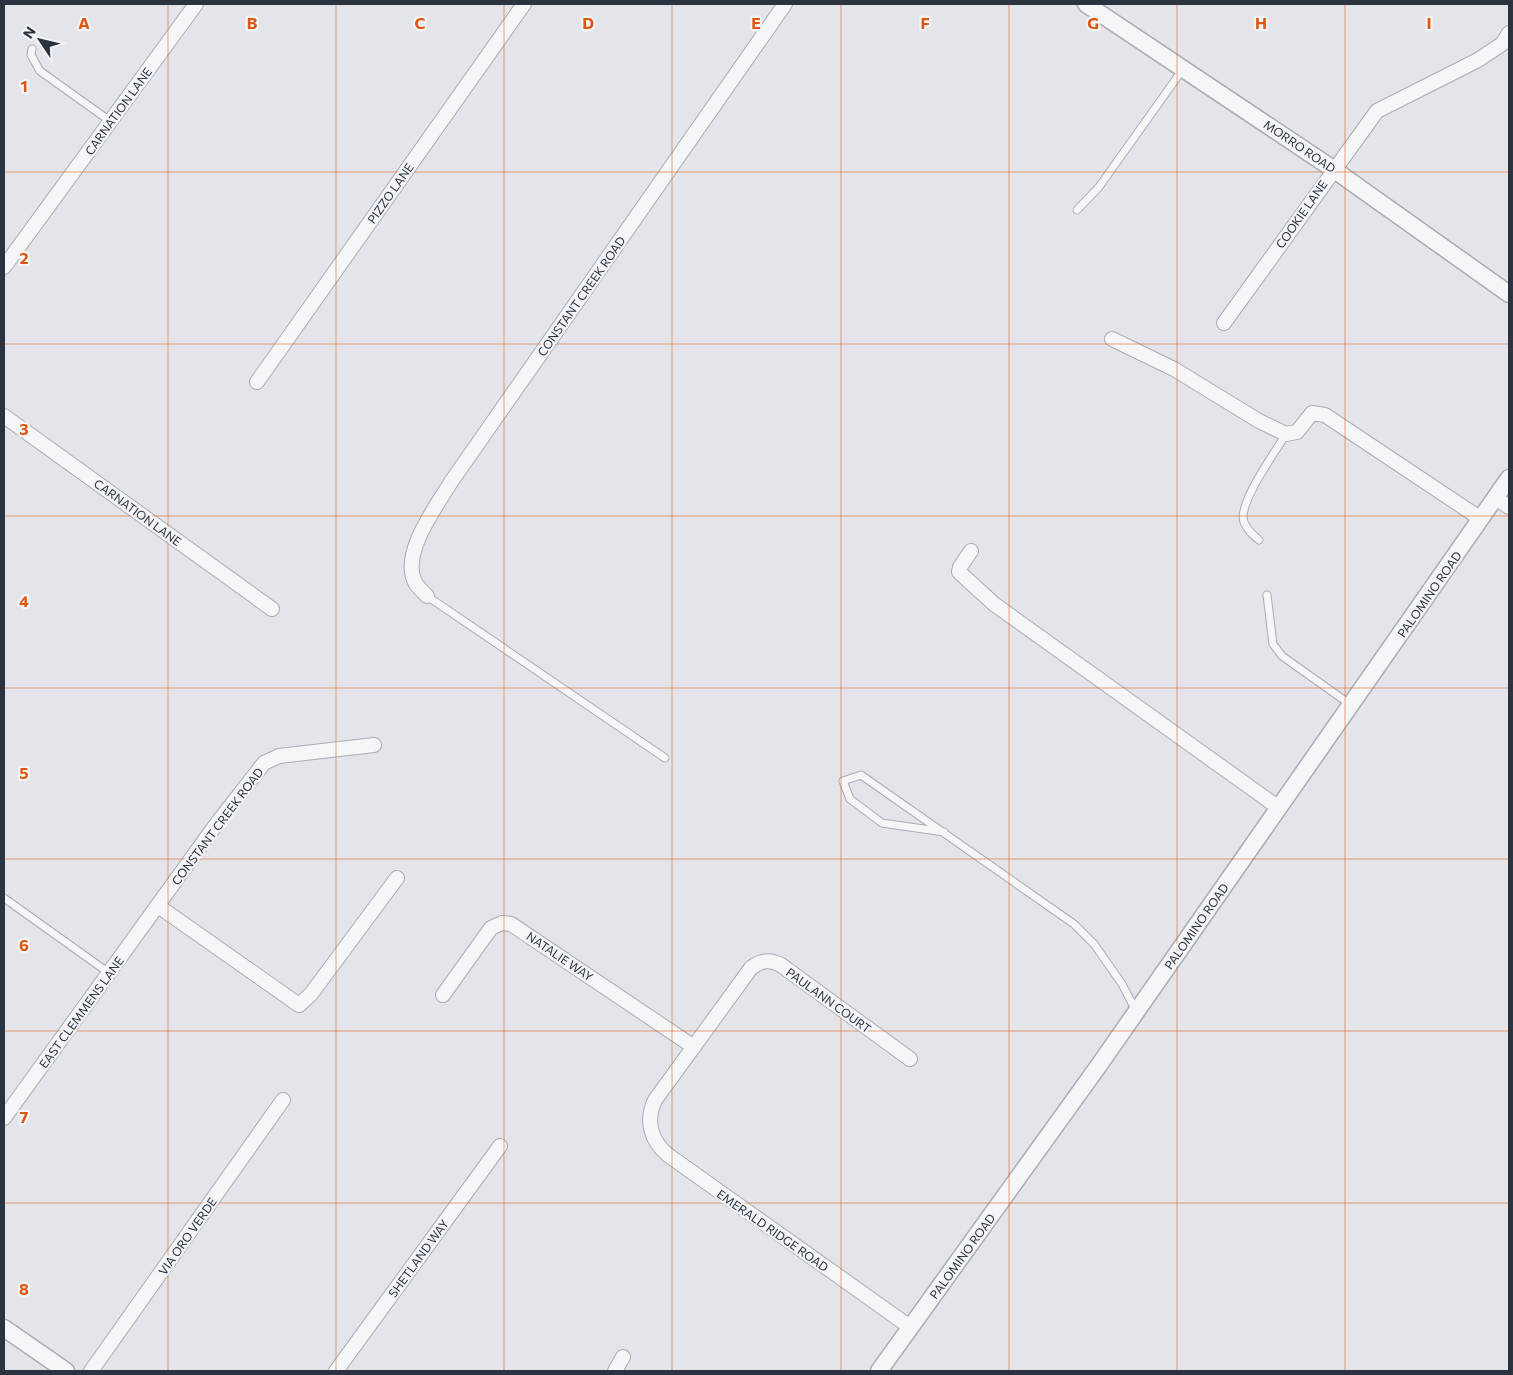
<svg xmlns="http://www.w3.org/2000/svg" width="1513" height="1375" font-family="Commissioner,sans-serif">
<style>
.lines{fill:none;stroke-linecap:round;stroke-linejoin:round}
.service-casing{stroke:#a8acb4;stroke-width:9}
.minor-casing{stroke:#a8acb4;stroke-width:16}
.tertiary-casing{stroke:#a8acb4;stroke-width:19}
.service{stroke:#f5f6f8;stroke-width:7}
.minor{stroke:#f5f6f8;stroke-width:14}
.tertiary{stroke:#f5f6f8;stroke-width:16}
.grid{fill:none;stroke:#df570f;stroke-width:1;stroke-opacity:0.55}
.labels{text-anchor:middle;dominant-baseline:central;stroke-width:4.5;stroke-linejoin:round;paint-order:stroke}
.street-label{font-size:12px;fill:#2b3341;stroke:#f2f4f7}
.grid-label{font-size:16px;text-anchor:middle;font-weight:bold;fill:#df570f;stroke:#f2f4f7;stroke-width:4.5;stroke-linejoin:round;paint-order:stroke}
</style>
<rect width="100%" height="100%" fill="#e3e5ea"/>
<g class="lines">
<g class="service-casing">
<g id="service">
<polyline points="32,49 31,55 40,71 110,121"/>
<polyline points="1077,210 1099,187 1183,69"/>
<path d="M1259 540C1253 535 1247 530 1244 522 1237 504 1276 451 1286 434"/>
<polyline points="1267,595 1273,644 1282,656 1351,705"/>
<polyline points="427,596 665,758"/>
<polyline points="944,832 882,823 850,799 843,781 861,775 1074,924 1094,944 1122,984 1136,1011"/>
<polyline points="4,898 109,973"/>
</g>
</g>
<g class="minor-casing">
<g id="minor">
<polyline points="4,267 196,4"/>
<polyline points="1224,323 1377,111 1478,60 1502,44 1509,33"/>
<polyline points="1112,339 1174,369 1259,421 1286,434 1297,432 1312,413 1325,415 1481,519"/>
<polyline points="257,382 524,4"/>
<polyline points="4,416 272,609"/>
<polyline points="1495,498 1509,507"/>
<polyline points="971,551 960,567 959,572 994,604 1279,808"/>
<path d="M427 596C423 592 419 588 416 584 399 555 436 507 451 482L785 4"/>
<polyline points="158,906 299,1005 311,994 397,878"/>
<polyline points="443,995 491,928 502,923 511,924 694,1047"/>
<path d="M910 1059 781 965C770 959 761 960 751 968L655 1100C645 1121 651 1141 668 1155L910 1327"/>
<polyline points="4,1118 215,826 264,763 279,756 374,745"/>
<polyline points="91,1371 283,1100"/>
<polyline points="336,1371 500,1146"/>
<polyline points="615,1371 623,1357"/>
</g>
</g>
<g class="tertiary-casing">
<g id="tertiary">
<polyline points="1086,4 1333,169 1509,294"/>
<polyline points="4,1328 66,1371"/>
<polyline points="879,1371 1097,1068 1509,478"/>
</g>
</g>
<use href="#service" class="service"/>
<use href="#minor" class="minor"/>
<use href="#tertiary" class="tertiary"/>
</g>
<path class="grid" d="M168 4V1371M336 4V1371M504 4V1371M672 4V1371M841 4V1371M1009 4V1371M1177 4V1371M1345 4V1371M4 172H1509M4 344H1509M4 516H1509M4 688H1509M4 859H1509M4 1031H1509M4 1203H1509"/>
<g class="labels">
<g class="street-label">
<text transform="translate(118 111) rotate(-54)">CARNATION LANE</text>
<text transform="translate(1300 146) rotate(34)">MORRO ROAD</text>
<text transform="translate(390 193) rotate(-55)">PIZZO LANE</text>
<text transform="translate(1301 214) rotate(-55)">COOKIE LANE</text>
<text transform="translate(581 296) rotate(-55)">CONSTANT CREEK ROAD</text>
<text transform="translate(138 512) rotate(36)">CARNATION LANE</text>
<text transform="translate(1429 594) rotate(-55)">PALOMINO ROAD</text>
<text transform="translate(217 826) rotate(-53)">CONSTANT CREEK ROAD</text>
<text transform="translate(1196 926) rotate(-55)">PALOMINO ROAD</text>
<text transform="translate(560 956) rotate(34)">NATALIE WAY</text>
<text transform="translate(829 1000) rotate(36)">PAULANN COURT</text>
<text transform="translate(81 1012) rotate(-54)">EAST CLEMMENS LANE</text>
<text transform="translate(773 1230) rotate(35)">EMERALD RIDGE ROAD</text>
<text transform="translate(187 1236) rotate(-55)">VIA ORO VERDE</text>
<text transform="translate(962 1256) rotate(-54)">PALOMINO ROAD</text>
<text transform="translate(418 1258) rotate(-54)">SHETLAND WAY</text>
</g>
</g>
<g class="grid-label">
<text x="84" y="29">A</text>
<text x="252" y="29">B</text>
<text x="420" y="29">C</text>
<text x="588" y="29">D</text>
<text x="756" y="29">E</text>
<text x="925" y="29">F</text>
<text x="1093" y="29">G</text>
<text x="1261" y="29">H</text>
<text x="1429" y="29">I</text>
<text x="24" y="92">1</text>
<text x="24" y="264">2</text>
<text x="24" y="435">3</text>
<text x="24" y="607">4</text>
<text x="24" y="779">5</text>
<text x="24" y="951">6</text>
<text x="24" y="1123">7</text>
<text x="24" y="1295">8</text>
</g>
<rect width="1513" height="1375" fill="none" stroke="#2b3341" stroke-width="10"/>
<g transform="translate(40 40) rotate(305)" stroke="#f2f4f7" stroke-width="4" paint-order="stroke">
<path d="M0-4L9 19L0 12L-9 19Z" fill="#2b3341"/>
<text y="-8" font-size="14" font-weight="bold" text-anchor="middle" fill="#2b3341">N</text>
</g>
</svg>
